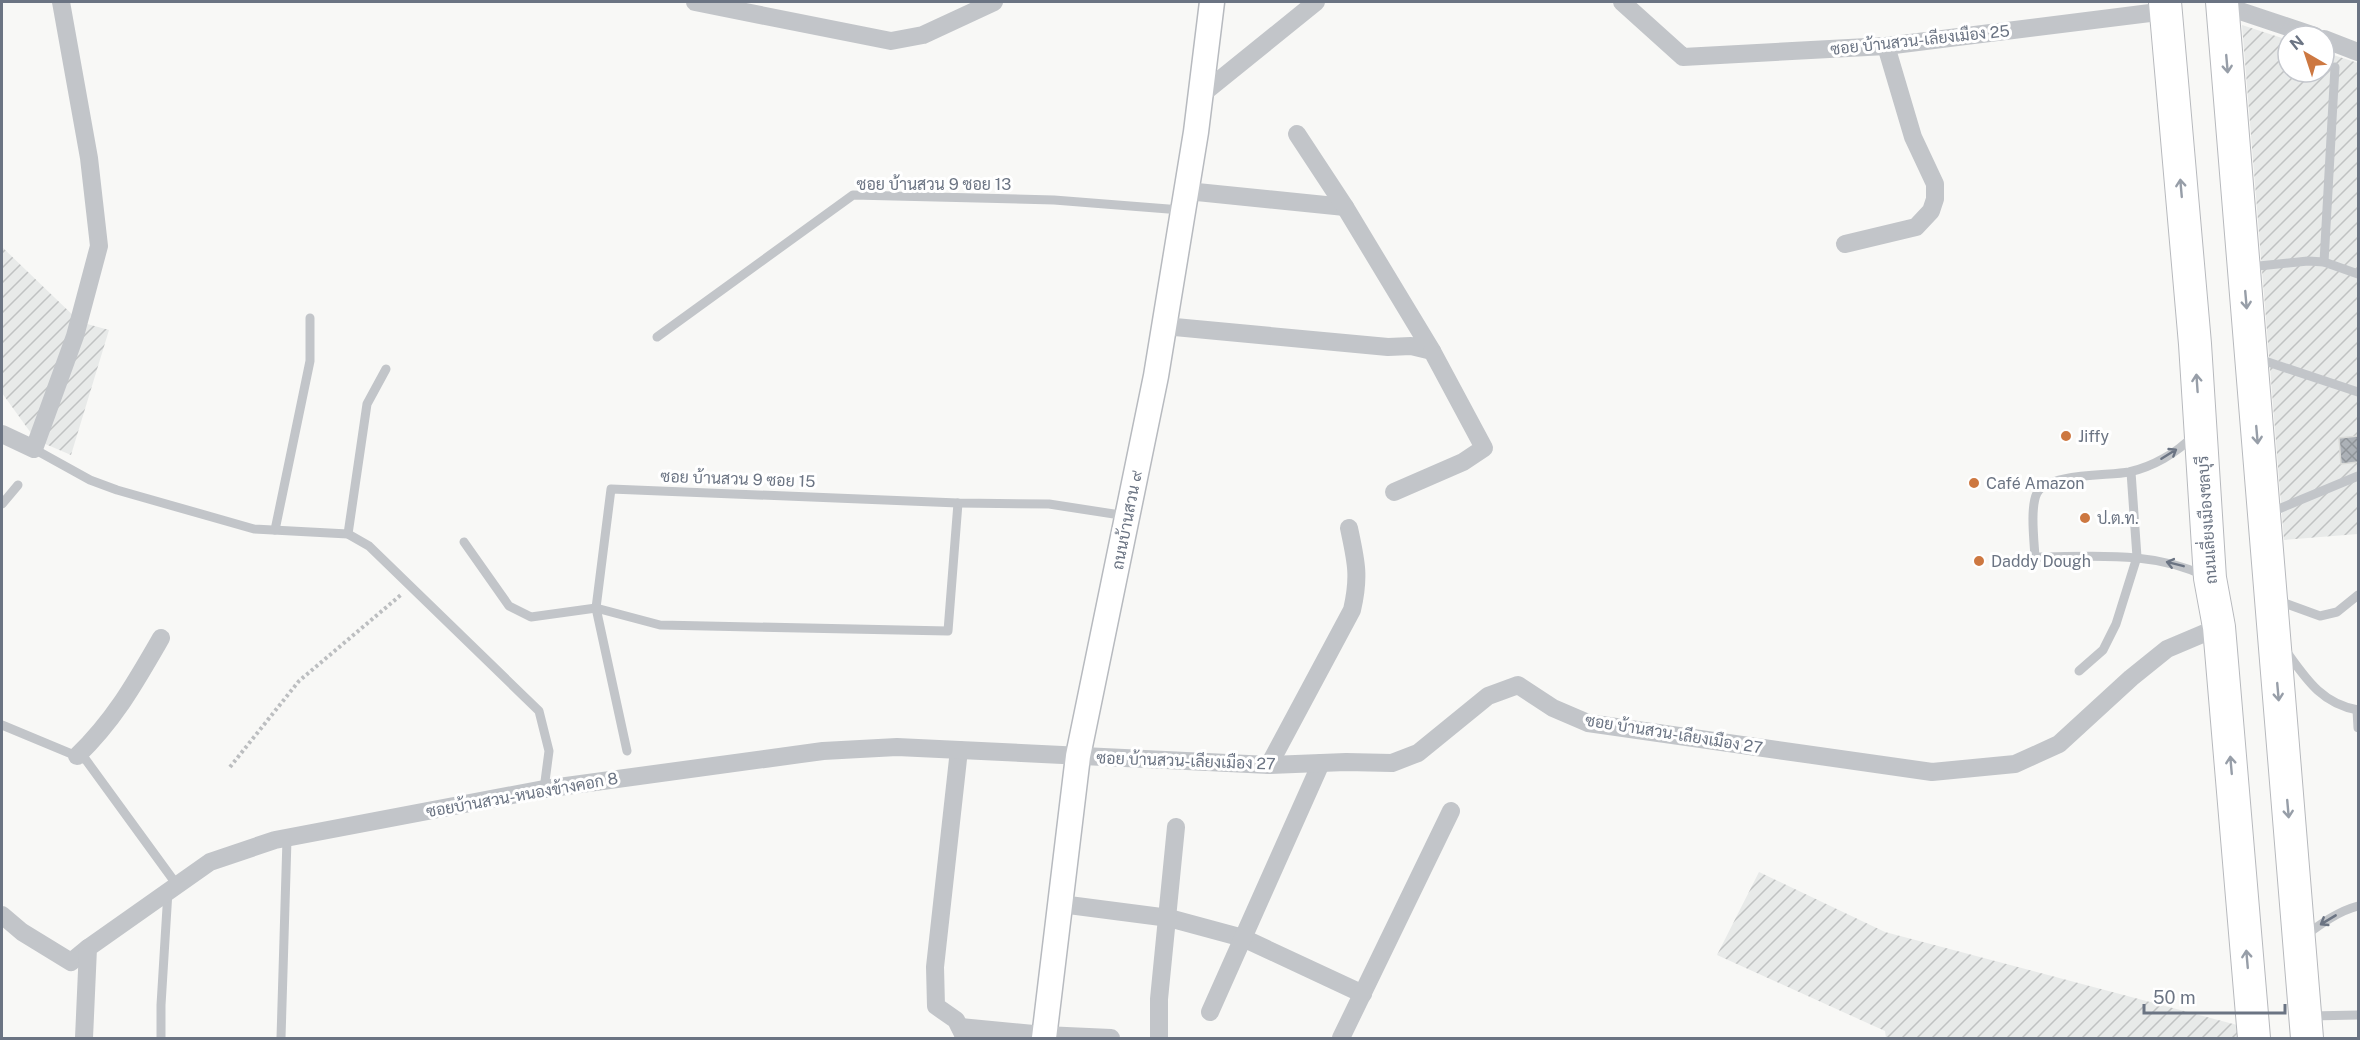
<svg xmlns="http://www.w3.org/2000/svg" width="2360" height="1040" font-family="'Public Sans',Sarabun,sans-serif">
<style>
.industrial{fill:url(#industrial-furrows)}
.building{fill:url(#building-cross-hatch);stroke:#d9dad8;stroke-width:1.5}
.lines{fill:none;stroke-linecap:round;stroke-linejoin:round}
.secondary-casing{stroke:#b7babf;stroke-width:27}
.highway-casing{stroke:#b7b9bd;stroke-width:34}
.path{stroke:#bcbec0;stroke-width:4;stroke-dasharray:3 3;stroke-linecap:butt}
.lane{stroke:#c2c5c9;stroke-width:9}
.street{stroke:#c2c5c9;stroke-width:18}
.secondary{stroke:#fff;stroke-width:24}
.highway{stroke:#fff;stroke-width:32}
.oneway{stroke:#979ea8}
.oneway2{stroke:#6b7483}
.poi-dot{fill:#cd7841;stroke:#fff;stroke-width:2}
.labels{text-anchor:middle;dominant-baseline:central;stroke-width:6;stroke-linejoin:round;paint-order:stroke}
.street-label{font-size:16px;fill:#6b7483;stroke:#fff}
.poi-label{font-size:16px;fill:#6b7483;stroke:#fff;text-anchor:start}
</style>
<defs>
<pattern id="industrial-furrows" width="10" height="10" patternUnits="userSpaceOnUse" patternTransform="scale(1.5)"><rect width="10" height="10" fill="#e8eae9"/><path d="M-1 1l2-2M0 10L10 0M9 11l2-2" fill="none" stroke="#c0c2c2"/></pattern>
<pattern id="building-cross-hatch" width="8" height="8" patternUnits="userSpaceOnUse" patternTransform="scale(1.5)"><rect width="8" height="8" fill="#acb1b7"/><path d="M0 0l8 8M0 8l8-8" fill="none" stroke="#90959a"/></pattern>
</defs>
<rect width="100%" height="100%" fill="#f8f8f6"/>
<g class="industrial">
<polygon points="2242,25 2288,40 2288,72 2324,72 2324,52 2358,63 2358,534 2284,540"/>
<polygon points="2,247 80,322 109,330 71,455 36,440 2,393"/>
<polygon points="1759,872 1885,932 2237,1025 2238,1038 1886,1038 1885,1031 1717,955"/>
</g>
<polygon class="building" points="2358,436 2358,462 2341,464 2339,438"/>
<g class="lines">
<g class="secondary-casing">
<polyline id="secondary" points="1044,1038 1078,756 1156,376 1196,132 1212,2"/>
</g>
<g class="highway-casing">
<g id="highway">
<polyline points="2165,2 2195,344 2210,578 2219,627 2254,1038"/>
<polyline points="2222,2 2307,1038"/>
</g>
</g>
<polyline class="path" points="230,767 299,681 402,594"/>
<g class="lane">
<polyline points="2324,262 2335,67"/>
<polyline points="2249,267 2308,261 2324,262 2358,274"/>
<polyline points="657,337 853,195 1054,200 1181,210"/>
<polyline points="2256,358 2358,392"/>
<path d="M2193 436C2177 453 2152 467 2129 472 2108 476 2048 473 2037 493 2030 507 2034 540 2035 557 2092 557 2151 550 2205 576"/>
<polyline points="34,449 90,480 117,490 254,529 348,534 369,546 539,711 549,751 544,789"/>
<polyline points="2,504 18,485"/>
<polyline points="2269,513 2358,476"/>
<polyline points="275,530 310,361 310,318"/>
<polyline points="348,534 367,404 386,369"/>
<polyline points="464,542 509,606 531,617 596,608 660,625 948,631 958,503"/>
<polyline points="2276,600 2320,616 2337,612 2358,595"/>
<path d="M2286 651C2306 679 2322 704 2358 710"/>
<polyline points="2079,671 2103,650 2116,624 2137,557 2131,472"/>
<polyline points="2357,710 2358,728"/>
<polyline points="2,725 86,760 177,885"/>
<polyline points="627,751 596,608 611,489 958,503 1049,504 1127,516"/>
<path d="M2306 935C2322 923 2339 911 2358 906"/>
<polyline points="2310,1016 2358,1015"/>
<polyline points="161,1038 161,1005 168,891"/>
<polyline points="281,1038 287,839"/>
</g>
<g class="street">
<polyline points="695,2 891,41 923,35 994,2"/>
<polyline points="1622,2 1683,57 1886,46 2166,11"/>
<polyline points="2222,5 2315,36"/>
<polyline points="2324,39 2358,52"/>
<polyline points="1201,95 1316,2"/>
<polyline points="1187,191 1345,207"/>
<polyline points="1845,244 1916,227 1931,211 1935,199 1935,184 1913,137 1886,46"/>
<polyline points="1164,326 1388,347 1411,346 1432,351 1345,207 1297,134"/>
<polyline points="2,434 34,449 75,336 99,246 89,158 61,2"/>
<polyline points="1394,492 1463,462 1484,448 1432,351"/>
<polyline points="959,750 935,967 936,1006 956,1020 965,1038"/>
<path d="M77 756C115 719 135 683 161 638"/>
<path d="M1269 765 1352 610C1360 576 1356 561 1349 528"/>
<polyline points="1061,904 1169,918 1243,938 1363,994"/>
<polyline points="2,915 22,932 71,962 88,948"/>
<polyline points="1210,1012 1321,763"/>
<polyline points="960,1027 1044,1035 1111,1038"/>
<polyline points="84,1038 88,948 210,862 275,840 544,789 823,751 897,747 1269,765 1346,762 1392,763 1418,753 1488,696 1518,685 1553,708 1588,723 1932,772 2015,764 2059,744 2131,678 2167,649 2219,627"/>
<polyline points="1159,1038 1159,999 1176,827"/>
<polyline points="1341,1038 1451,811"/>
</g>
<use href="#secondary" class="secondary"/>
<use href="#highway" class="highway"/>
</g>
<defs><path id="oneway-shaft" d="M-6 0H5M1.5-3L5.5 0L1.5 3" fill="none" stroke-width="1.6" stroke-linecap="round" stroke-linejoin="round" transform="scale(1.5)"/></defs>
<g class="oneway">
<use href="#oneway-shaft" transform="translate(2227 64) rotate(85)"/>
<use href="#oneway-shaft" transform="translate(2181 188) rotate(-95)"/>
<use href="#oneway-shaft" transform="translate(2246 300) rotate(85)"/>
<use href="#oneway-shaft" transform="translate(2197 383) rotate(-94)"/>
<use href="#oneway-shaft" transform="translate(2257 435) rotate(85)"/>
<use href="#oneway-shaft" transform="translate(2278 692) rotate(85)"/>
<use href="#oneway-shaft" transform="translate(2231 765) rotate(-95)"/>
<use href="#oneway-shaft" transform="translate(2288 809) rotate(85)"/>
<use href="#oneway-shaft" transform="translate(2247 959) rotate(-95)"/>
</g>
<g class="oneway2">
<use href="#oneway-shaft" transform="translate(2169 454) rotate(-32)"/>
<use href="#oneway-shaft" transform="translate(2175 564) rotate(-166)"/>
<use href="#oneway-shaft" transform="translate(2328 920) rotate(149)"/>
</g>
<g class="poi-dot">
<circle cx="2066" cy="436" r="6"/>
<circle cx="1974" cy="483" r="6"/>
<circle cx="2085" cy="518" r="6"/>
<circle cx="1979" cy="561" r="6"/>
</g>
<g class="labels">
<g class="street-label">
<text transform="translate(1920 40) rotate(-6)">ซอย บ้านสวน-เลียงเมือง 25</text>
<text x="934" y="184">ซอย บ้านสวน 9 ซอย 13</text>
<text transform="translate(738 479) rotate(2)">ซอย บ้านสวน 9 ซอย 15</text>
<text transform="translate(1127 520) rotate(-79)">ถนนบ้านสวน ๙</text>
<text transform="translate(2207 520) rotate(-94)">ถนนเลี่ยงเมืองชลบุรี</text>
<text transform="translate(1674 734) rotate(9)">ซอย บ้านสวน-เลียงเมือง 27</text>
<text transform="translate(1186 761) rotate(2)">ซอย บ้านสวน-เลียงเมือง 27</text>
<text transform="translate(522 795) rotate(-10)">ซอยบ้านสวน-หนองข้างคอก 8</text>
</g>
<g class="poi-label">
<text x="2078" y="436">Jiffy</text>
<text x="1986" y="483">Café Amazon</text>
<text x="2097" y="518">ป.ต.ท.</text>
<text x="1991" y="561">Daddy Dough</text>
</g>
</g>
<rect width="2360" height="1040" fill="none" stroke="#6b7483" stroke-width="6"/>
<g transform="translate(2306 54) rotate(321)"><circle r="28" fill="#ffffff" stroke="#c4c7cd" stroke-width="1.5"/>
<path d="M0-4.5L10 22L0 15L-10 22Z" fill="#cd7841"/>
<text y="-9" font-size="16" font-weight="bold" text-anchor="middle" fill="#6b7483">N</text>
</g>
<path d="M2144 1004v9h141v-9" fill="none" stroke="#6b7483" stroke-width="3"/>
<text x="2153" y="1004" font-size="18" fill="#6b7483" stroke="#ffffff" stroke-width="4.5" paint-order="stroke">50 m</text>
</svg>
